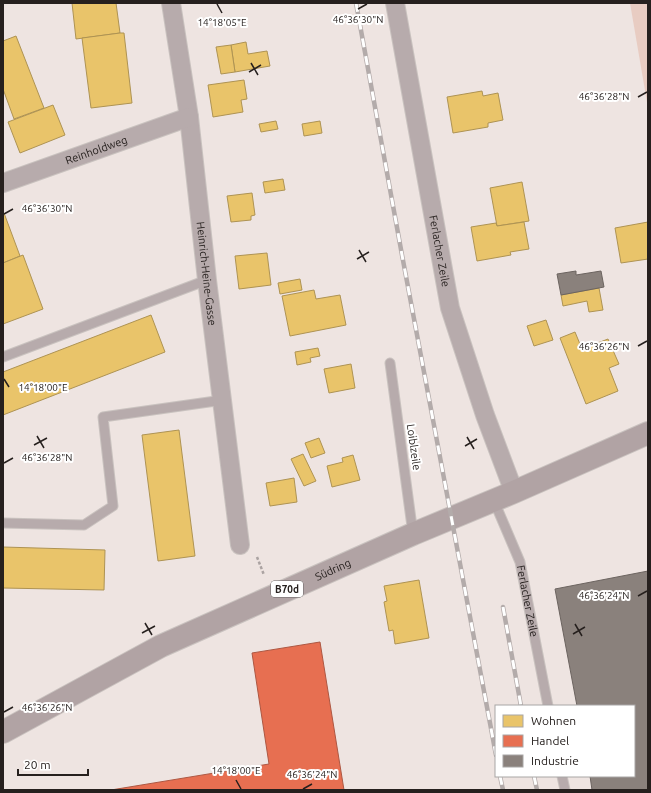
<svg xmlns="http://www.w3.org/2000/svg" width="651" height="793" font-family="Ubuntu,sans-serif">
<style>
.green{fill:#e8ccc2}
.homes{fill:#e9c46a;stroke:#ae9353}
.shops{fill:#e76f51;stroke:#ad5742}
.industry{fill:#8a817c;stroke:#6c6460}
.lines{fill:none;stroke-linecap:round;stroke-linejoin:round}
.service-casing{stroke:#c9c2bf;stroke-width:11}
.minor-casing{stroke:#c9c2bf;stroke-width:20}
.primary-casing{stroke:#c9c2bf;stroke-width:24}
.path{stroke:#aba3a2;stroke-width:2.5;stroke-dasharray:3 2;stroke-linecap:butt}
.service{stroke:#b7abac;stroke-width:9}
.minor{stroke:#b7abac;stroke-width:18}
.primary{stroke:#b1a3a4;stroke-width:22}
.rail-casing{stroke:#b3abaa;stroke-width:4.5}
.rail{stroke:#fff;stroke-width:3;stroke-dasharray:9;stroke-linecap:butt}
.ticks{fill:none;stroke:#26201e;stroke-width:1.5}
.labels{text-anchor:middle;dominant-baseline:central;stroke-width:4;stroke-linejoin:round;paint-order:stroke}
.shield{fill:#fff;stroke:#676362;stroke-width:1}
.shield-label{font-size:10px;font-weight:bold;fill:#26201e}
.street-label{font-size:11px;fill:#26201e;stroke:#fff}
.ticks-label{font-size:10px;text-anchor:middle;fill:#26201e;stroke:#fff;stroke-width:4;stroke-linejoin:round;paint-order:stroke}
</style>
<rect width="100%" height="100%" fill="#eee4e1"/>
<polygon class="green" points="630,3 648,3 648,108"/>
<g class="homes">
<polygon points="72,3 116,3 120,33 76,39"/>
<polygon points="120,33 124,33 132,103 91,108 82,38"/>
<polygon points="16,36 44,108 14,119 3,89 3,41"/>
<polygon points="246,42 248,54 267,51 270,66 235,72 231,45"/>
<polygon points="231,45 235,72 221,74 216,47"/>
<polygon points="244,80 247,99 241,100 243,112 213,117 208,85"/>
<polygon points="482,91 483,96 498,93 503,120 488,123 488,127 453,133 447,97"/>
<polygon points="53,105 65,135 20,153 8,122"/>
<polygon points="276,121 278,129 261,132 259,124"/>
<polygon points="320,121 322,133 304,136 302,124"/>
<polygon points="283,179 285,190 265,193 263,182"/>
<polygon points="522,182 529,221 497,226 490,188"/>
<polygon points="252,193 255,215 251,216 251,220 231,222 227,196"/>
<polygon points="4,213 20,256 3,263 3,214"/>
<polygon points="524,222 529,249 510,252 511,255 477,261 471,227 496,223 497,226"/>
<polygon points="648,222 648,259 621,263 615,228"/>
<polygon points="267,253 271,285 239,289 235,256"/>
<polygon points="23,255 43,309 3,324 3,263"/>
<polygon points="300,279 302,290 280,294 278,283"/>
<polygon points="599,288 603,310 589,312 587,301 563,306 561,295"/>
<polygon points="314,290 316,299 340,295 346,325 290,336 282,296"/>
<polygon points="151,315 165,352 3,415 3,372"/>
<polygon points="546,320 553,340 534,346 527,326"/>
<polygon points="575,332 582,349 608,339 619,364 609,368 618,391 586,404 560,338"/>
<polygon points="318,348 320,356 310,358 311,362 297,365 295,352"/>
<polygon points="351,364 355,388 329,393 324,369"/>
<polygon points="179,430 195,556 158,561 142,435"/>
<polygon points="319,438 325,453 311,458 305,443"/>
<polygon points="303,454 316,481 304,486 291,459"/>
<polygon points="353,455 360,480 332,487 327,466 343,462 342,458"/>
<polygon points="294,478 297,502 270,506 266,483"/>
<polygon points="3,547 105,550 104,590 3,588"/>
<polygon points="419,580 429,638 395,644 393,630 389,631 384,602 387,601 384,586"/>
</g>
<polygon class="shops" points="320,642 344,790 111,790 269,764 252,653"/>
<g class="industry">
<polygon points="576,271 576,275 601,271 604,287 561,295 557,274"/>
<polygon points="648,571 648,790 592,790 590,776 634,776 634,706 577,706 555,589"/>
</g>
<g class="lines">
<g class="service-casing">
<g id="service">
<polyline points="3,357 207,280"/>
<polyline points="390,363 413,534"/>
<path id="s1" d="M494 501 520 562 548 706"/>
<polyline points="3,523 84,525 113,506 103,417 223,400"/>
<polyline points="562,776 565,790"/>
</g>
</g>
<g class="minor-casing">
<g id="minor">
<path id="s2" d="M171 3 189 117 207 280 240 545"/>
<path id="s3" d="M395 3 450 308 485 415 514 492"/>
<path id="s4" d="M3 183 189 117"/>
</g>
</g>
<g class="primary-casing">
<g id="primary">
<path id="s5" d="M3 732 161 646 413 534 514 492 648 433"/>
</g>
</g>
<polyline class="path" points="257,557 264,575"/>
<use href="#service" class="service"/>
<use href="#minor" class="minor"/>
<use href="#primary" class="primary"/>
<g class="rail-casing">
<g id="rail">
<polyline points="356,3 402,255 496,755"/>
<polyline points="503,607 521,706"/>
<polyline points="500,776 503,790"/>
<polyline points="534,776 537,790"/>
</g>
</g>
<use href="#rail" class="rail"/>
</g>
<path class="ticks" d="M217 4 222 13M358 9 367 4M251 63 258 75M249 72 261 65M638 97 647 92M4 214 13 209M359 250 366 262M357 259 369 252M638 346 647 341M4 379 9 387M37 436 44 448M467 437 474 449M34 445 47 438M465 446 477 439M4 463 13 458M638 596 647 591M145 623 152 635M575 624 582 636M142 633 155 626M573 634 585 627M4 712 13 707M236 780 241 789M303 789 312 784"/>
<g class="labels">
<rect class="shield" x="271" y="581" width="32" height="16" rx="3"/>
<g class="shield-label">
<text x="287" y="589">B70d</text>
</g>
<g class="street-label">
<text stroke="none"><textPath href="#s4" startOffset="99">Reinholdweg</textPath></text>
<text stroke="none"><textPath href="#s3" startOffset="252">Ferlacher Zeile</textPath></text>
<text stroke="none"><textPath href="#s2" startOffset="273">Heinrich-Heine-Gasse</textPath></text>
<text transform="translate(414 447) rotate(82)">Loiblzeile</text>
<text stroke="none"><textPath href="#s5" startOffset="368">Südring</textPath></text>
<text stroke="none"><textPath href="#s1" startOffset="106">Ferlacher Zeile</textPath></text>
</g>
</g>
<g class="ticks-label">
<text x="358" y="23">46°36'30"N</text>
<text x="222" y="26">14°18'05"E</text>
<text x="604" y="100">46°36'28"N</text>
<text x="47" y="212">46°36'30"N</text>
<text x="604" y="350">46°36'26"N</text>
<text x="43" y="391">14°18'00"E</text>
<text x="47" y="461">46°36'28"N</text>
<text x="604" y="599">46°36'24"N</text>
<text x="47" y="711">46°36'26"N</text>
<text x="236" y="774">14°18'00"E</text>
<text x="312" y="778">46°36'24"N</text>
</g>
<rect width="651" height="793" fill="none" stroke="#26201e" stroke-width="8"/>
<rect x="495" y="705" width="140" height="72" fill="#ffffff" stroke="#a8a6a5"/>
<rect x="503" y="715" width="20" height="12" fill="#e9c46a" stroke="#a8a6a5"/>
<text x="531" y="725" font-size="12" fill="#26201e">Wohnen</text>
<rect x="503" y="735" width="20" height="12" fill="#e76f51" stroke="#a8a6a5"/>
<text x="531" y="745" font-size="12" fill="#26201e">Handel</text>
<rect x="503" y="755" width="20" height="12" fill="#8a817c" stroke="#a8a6a5"/>
<text x="531" y="765" font-size="12" fill="#26201e">Industrie</text>
<path d="M18 769v6h70v-6" fill="none" stroke="#26201e" stroke-width="2"/>
<text x="24" y="769" font-size="12" fill="#26201e" stroke="#ffffff" stroke-width="3" paint-order="stroke">20 m</text>
</svg>
